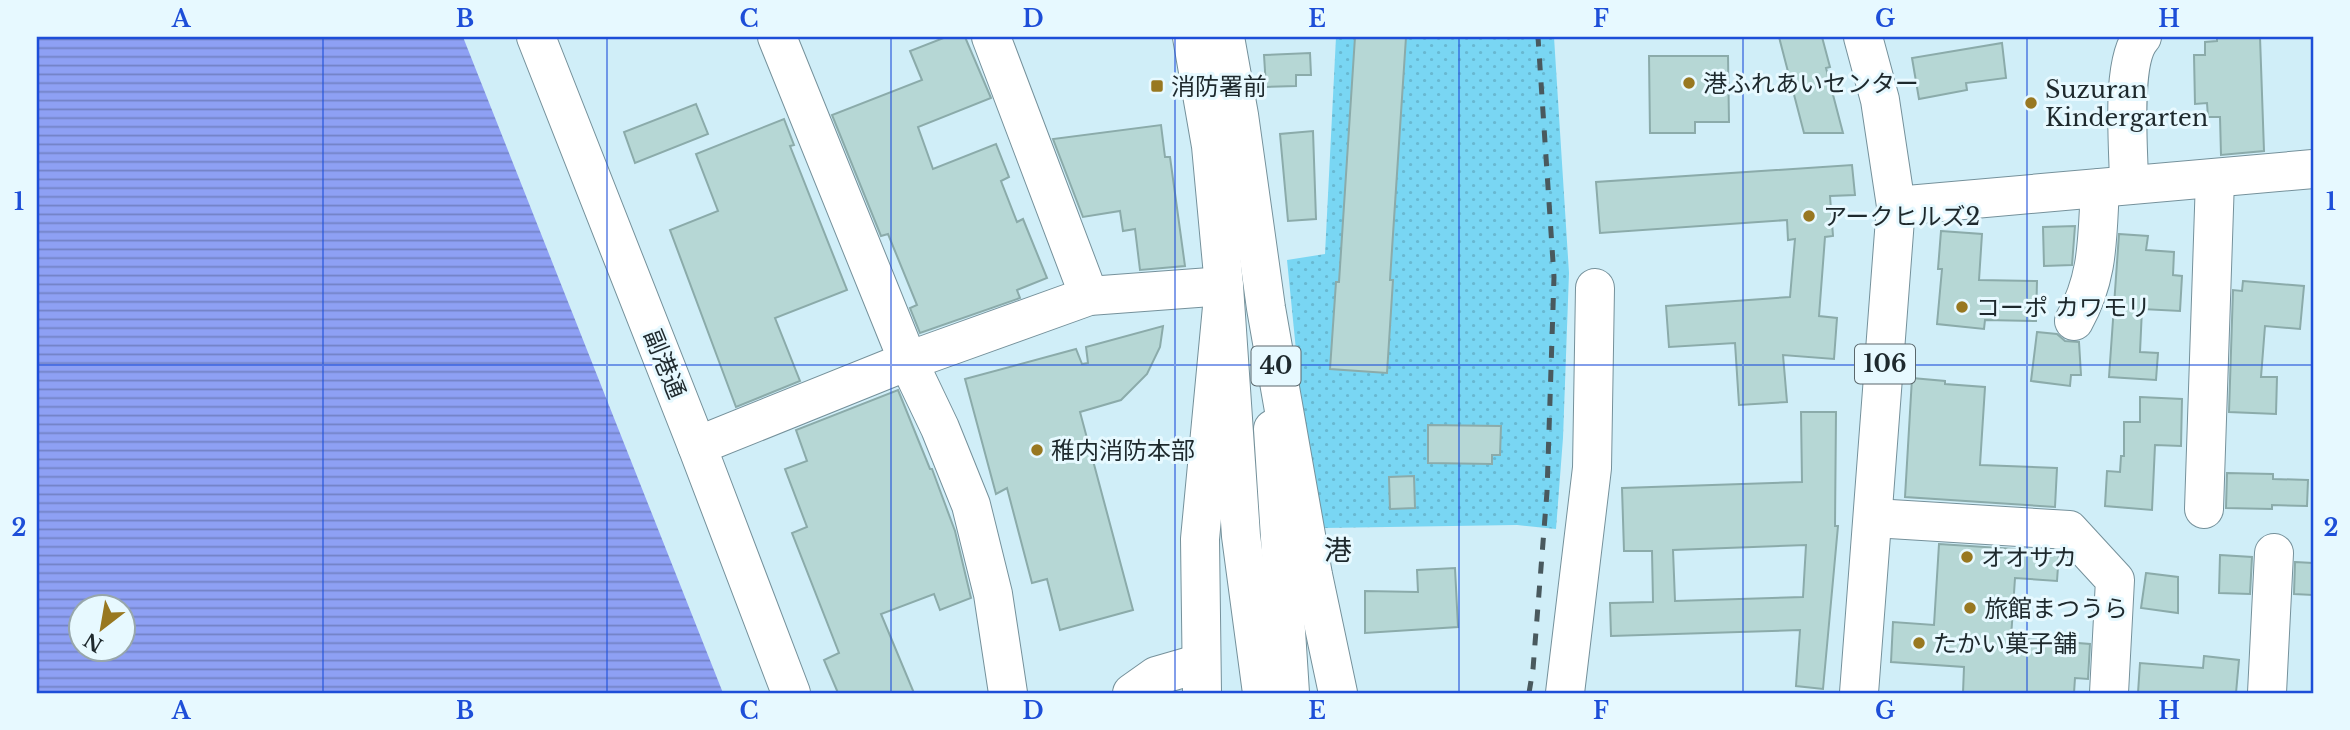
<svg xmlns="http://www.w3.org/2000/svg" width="2350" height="730" font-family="'Libre Baskerville','Noto Sans JP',serif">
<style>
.grass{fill:url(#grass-dots)}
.water{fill:url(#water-rules);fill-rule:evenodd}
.building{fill:#b6d7d5;stroke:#8babaa;stroke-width:2;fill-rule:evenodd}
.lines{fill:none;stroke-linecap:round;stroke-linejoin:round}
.minor-casing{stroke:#75919b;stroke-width:40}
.major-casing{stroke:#75919b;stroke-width:40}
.highway-casing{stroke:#75919b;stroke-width:40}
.minor{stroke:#fff;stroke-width:38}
.major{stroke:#fff;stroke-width:38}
.highway{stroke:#fff;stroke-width:38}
.rail{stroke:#49595e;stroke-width:5;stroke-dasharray:12 12;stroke-linecap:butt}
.grid{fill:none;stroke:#1d4ed8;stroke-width:2;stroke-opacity:0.55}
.poi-dot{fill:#987821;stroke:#e7f9ff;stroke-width:2.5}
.labels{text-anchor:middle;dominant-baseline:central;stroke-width:6;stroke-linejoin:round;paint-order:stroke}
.shield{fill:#e7f9ff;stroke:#5a676c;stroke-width:2}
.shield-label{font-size:23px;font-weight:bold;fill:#1e292d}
.poi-label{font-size:24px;fill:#1e292d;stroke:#e7f9ff;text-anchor:start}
.street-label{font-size:24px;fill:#1e292d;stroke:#e7f9ff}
.quarter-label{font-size:28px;fill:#1e292d;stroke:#e7f9ff}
.neatline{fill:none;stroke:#1d4ed8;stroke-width:2.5}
.grid-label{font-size:23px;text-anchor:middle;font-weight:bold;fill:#1d4ed8}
</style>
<defs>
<pattern id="grass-dots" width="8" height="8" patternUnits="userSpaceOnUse" patternTransform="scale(1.75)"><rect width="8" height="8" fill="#79d6f3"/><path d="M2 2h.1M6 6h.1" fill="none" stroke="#68b8d1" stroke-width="1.8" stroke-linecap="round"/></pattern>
<pattern id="water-rules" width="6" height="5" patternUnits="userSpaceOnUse" patternTransform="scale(1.75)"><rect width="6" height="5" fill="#8ea0f4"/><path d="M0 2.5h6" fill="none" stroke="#7382c6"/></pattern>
</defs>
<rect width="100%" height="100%" fill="#d0eef8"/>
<polygon class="grass" points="1336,37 1554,37 1569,273 1563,438 1556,529 1517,525 1323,528 1303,420 1287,260 1325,254"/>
<path class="water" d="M37 37H463L723 693H37ZM80 608H122V650H80Z"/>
<g class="building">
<polygon points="946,37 965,37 991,98 918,127 933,169 996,144 1009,177 1001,181 1017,222 1023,219 1047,278 1017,290 1020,298 920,333 910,308 917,305 888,234 881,236 832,115 922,80 910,51"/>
<polygon points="1355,37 1406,37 1390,280 1393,280 1387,373 1330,369 1336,282 1339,282"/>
<polygon points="1779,37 1822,37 1830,67 1826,68 1843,133 1804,133"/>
<polygon points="2217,37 2260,37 2264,151 2221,155 2220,117 2208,117 2207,103 2195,104 2194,55 2205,55 2205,42 2217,41"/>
<polygon points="2002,43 2006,78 1966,83 1967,90 1919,99 1912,58"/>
<polygon points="1310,53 1311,75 1296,75 1296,86 1266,87 1264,55"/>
<polygon points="1649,56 1728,56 1729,122 1695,122 1695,133 1650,133"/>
<polygon points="696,104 708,134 635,163 624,132"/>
<polygon points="784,119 794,145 790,146 847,290 775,318 800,381 736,407 670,230 718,211 696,154"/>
<polygon points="1161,125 1165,157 1170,157 1185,266 1140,270 1135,229 1123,231 1120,211 1083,217 1053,139"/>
<polygon points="1313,131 1316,219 1288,221 1280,134"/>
<polygon points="1852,165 1855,195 1830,196 1833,236 1825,237 1819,316 1837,318 1834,359 1783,355 1787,402 1739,405 1735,343 1669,347 1666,306 1790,297 1795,239 1788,240 1787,220 1600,233 1596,182"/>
<polygon points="2075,226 2072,265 2044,266 2043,227"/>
<polygon points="1941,231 1982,234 1979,280 2037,281 2036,321 1985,320 1984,329 1937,324 1942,269 1938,269"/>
<polygon points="2119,234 2148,236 2146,250 2174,252 2173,275 2182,276 2180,311 2142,309 2140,352 2158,353 2156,380 2109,377"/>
<polygon points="2243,281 2304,286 2300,329 2265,326 2261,377 2277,377 2276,414 2229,412 2233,290 2242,291"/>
<polygon points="1163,326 1160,347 1147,374 1121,400 1080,412 1133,610 1060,630 1047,579 1032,583 1007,488 996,494 965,379 1076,349 1082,364 1088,363 1086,347"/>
<polygon points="2037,332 2057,334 2065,341 2079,342 2081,375 2071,375 2070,386 2031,381"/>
<polygon points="1912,378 1945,381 1945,384 1985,387 1980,465 2057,468 2055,507 1905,497"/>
<polygon points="898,390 930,469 932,469 955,531 971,598 940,610 934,594 881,614 914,693 838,693 824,660 839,653 792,533 807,527 785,469 807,461 796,430"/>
<polygon points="2140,397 2182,399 2181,446 2155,445 2152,510 2105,506 2107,471 2120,472 2121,456 2124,456 2124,422 2140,422"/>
<path d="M1801 412H1836L1835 526H1838L1823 689 1796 686 1800 630 1611 636 1610 603 1653 602 1652 551H1624L1622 488 1802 482ZM1806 545 1803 597 1675 601 1673 550Z"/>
<polygon points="1428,425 1501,426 1500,455 1492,455 1492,464 1428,463"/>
<polygon points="2227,473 2273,474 2273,479 2308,480 2307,506 2272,505 2272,509 2226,508"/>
<polygon points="1414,476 1415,508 1390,509 1389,477"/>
<polygon points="1939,544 2059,552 2057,581 2015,578 2011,638 2090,644 2088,679 2075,678 2074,693 1963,693 1964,667 1891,662 1893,622 1934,625"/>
<polygon points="2220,555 2252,557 2250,594 2219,593"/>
<polygon points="2295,562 2313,563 2313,595 2294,594"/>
<polygon points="1455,568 1458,627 1365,633 1365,591 1418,592 1417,570"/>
<polygon points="2146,573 2178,577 2178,613 2141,608"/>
<polygon points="2204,656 2239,660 2236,693 2138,693 2140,663 2203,668"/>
</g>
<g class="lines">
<g class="minor-casing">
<g id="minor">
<polyline points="536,37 697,446 791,693"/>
<polyline points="777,37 908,361 940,428 971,505 993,594 1008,693"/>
<polyline points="991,37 1089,296"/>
<path d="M2129 185C2129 151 2120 61 2142 37"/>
<polyline points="1896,206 2313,169"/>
<path d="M2074 321C2099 277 2097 238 2100 188"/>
<polyline points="1273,429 1290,693"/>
<polyline points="697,446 908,361 1089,296 1224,286 1241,536 1262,693"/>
<polyline points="2204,509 2215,179"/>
<polyline points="1874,518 2069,530 2115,580 2109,693"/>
<polyline points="1132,693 1156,676 1201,663"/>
<polyline points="1565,693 1592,468 1595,288"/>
<polyline points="2267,693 2274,553"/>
</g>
</g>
<g class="major-casing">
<polyline id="major" points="1859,693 1896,206 1880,100 1863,37"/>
</g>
<g class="highway-casing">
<g id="highway">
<polyline points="1192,37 1211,146 1224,286 1200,539 1202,693"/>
<polyline points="1225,37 1239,115 1266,308 1313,575 1338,693"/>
</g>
</g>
<use href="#minor" class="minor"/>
<use href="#major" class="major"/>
<use href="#highway" class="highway"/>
<polyline class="rail" points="1529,693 1533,669 1547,492 1554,277 1538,37"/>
</g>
<path class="grid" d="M323 37V693M607 37V693M891 37V693M1175 37V693M1459 37V693M1743 37V693M2027 37V693M37 365H2313"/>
<g class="poi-dot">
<circle cx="1689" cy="83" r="7"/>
<rect x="1150" y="79" width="14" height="14" rx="3.5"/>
<circle cx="2031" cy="103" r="7"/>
<circle cx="1809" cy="216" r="7"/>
<circle cx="1962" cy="307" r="7"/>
<circle cx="1037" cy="450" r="7"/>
<circle cx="1967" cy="557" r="7"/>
<circle cx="1970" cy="608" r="7"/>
<circle cx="1919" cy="643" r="7"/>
</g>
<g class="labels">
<g class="shield">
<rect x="1855" y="344.5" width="60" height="39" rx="5"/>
<rect x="1251.5" y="346.5" width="49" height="39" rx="5"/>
</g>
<g class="shield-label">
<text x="1885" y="364">106</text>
<text x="1276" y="366">40</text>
</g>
<g class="poi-label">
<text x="1703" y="83">港ふれあいセンター</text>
<text x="1171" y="86">消防署前</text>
<text x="2045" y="89">Suzuran<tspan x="2045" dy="28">Kindergarten</tspan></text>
<text x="1823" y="216">アークヒルズ2</text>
<text x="1976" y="307">コーポ カワモリ</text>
<text x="1051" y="450">稚内消防本部</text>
<text x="1981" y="557">オオサカ</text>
<text x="1984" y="608">旅館まつうら</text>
<text x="1933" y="643">たかい菓子舗</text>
</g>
<g class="street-label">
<text transform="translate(665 364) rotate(68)">副港通</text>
</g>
<g class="quarter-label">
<text x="1338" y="550">港</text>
</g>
</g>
<rect width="2350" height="730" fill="none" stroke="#e7f9ff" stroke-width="77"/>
<g transform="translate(102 628) rotate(211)"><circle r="33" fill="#e7f9ff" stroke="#97a6ab" stroke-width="2"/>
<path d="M0-5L12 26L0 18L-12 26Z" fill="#987821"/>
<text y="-10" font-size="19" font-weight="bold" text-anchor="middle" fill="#1e292d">N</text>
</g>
<rect x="38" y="38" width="2274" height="654" class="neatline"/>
<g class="grid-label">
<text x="181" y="27">A</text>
<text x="465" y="27">B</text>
<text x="749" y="27">C</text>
<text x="1033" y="27">D</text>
<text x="1317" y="27">E</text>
<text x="1601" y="27">F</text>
<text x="1885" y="27">G</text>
<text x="2169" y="27">H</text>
<text x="19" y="210">1</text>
<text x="2331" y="210">1</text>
<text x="19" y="536">2</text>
<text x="2331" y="536">2</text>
<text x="181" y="719">A</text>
<text x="465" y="719">B</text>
<text x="749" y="719">C</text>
<text x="1033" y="719">D</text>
<text x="1317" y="719">E</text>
<text x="1601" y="719">F</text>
<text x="1885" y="719">G</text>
<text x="2169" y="719">H</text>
</g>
</svg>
